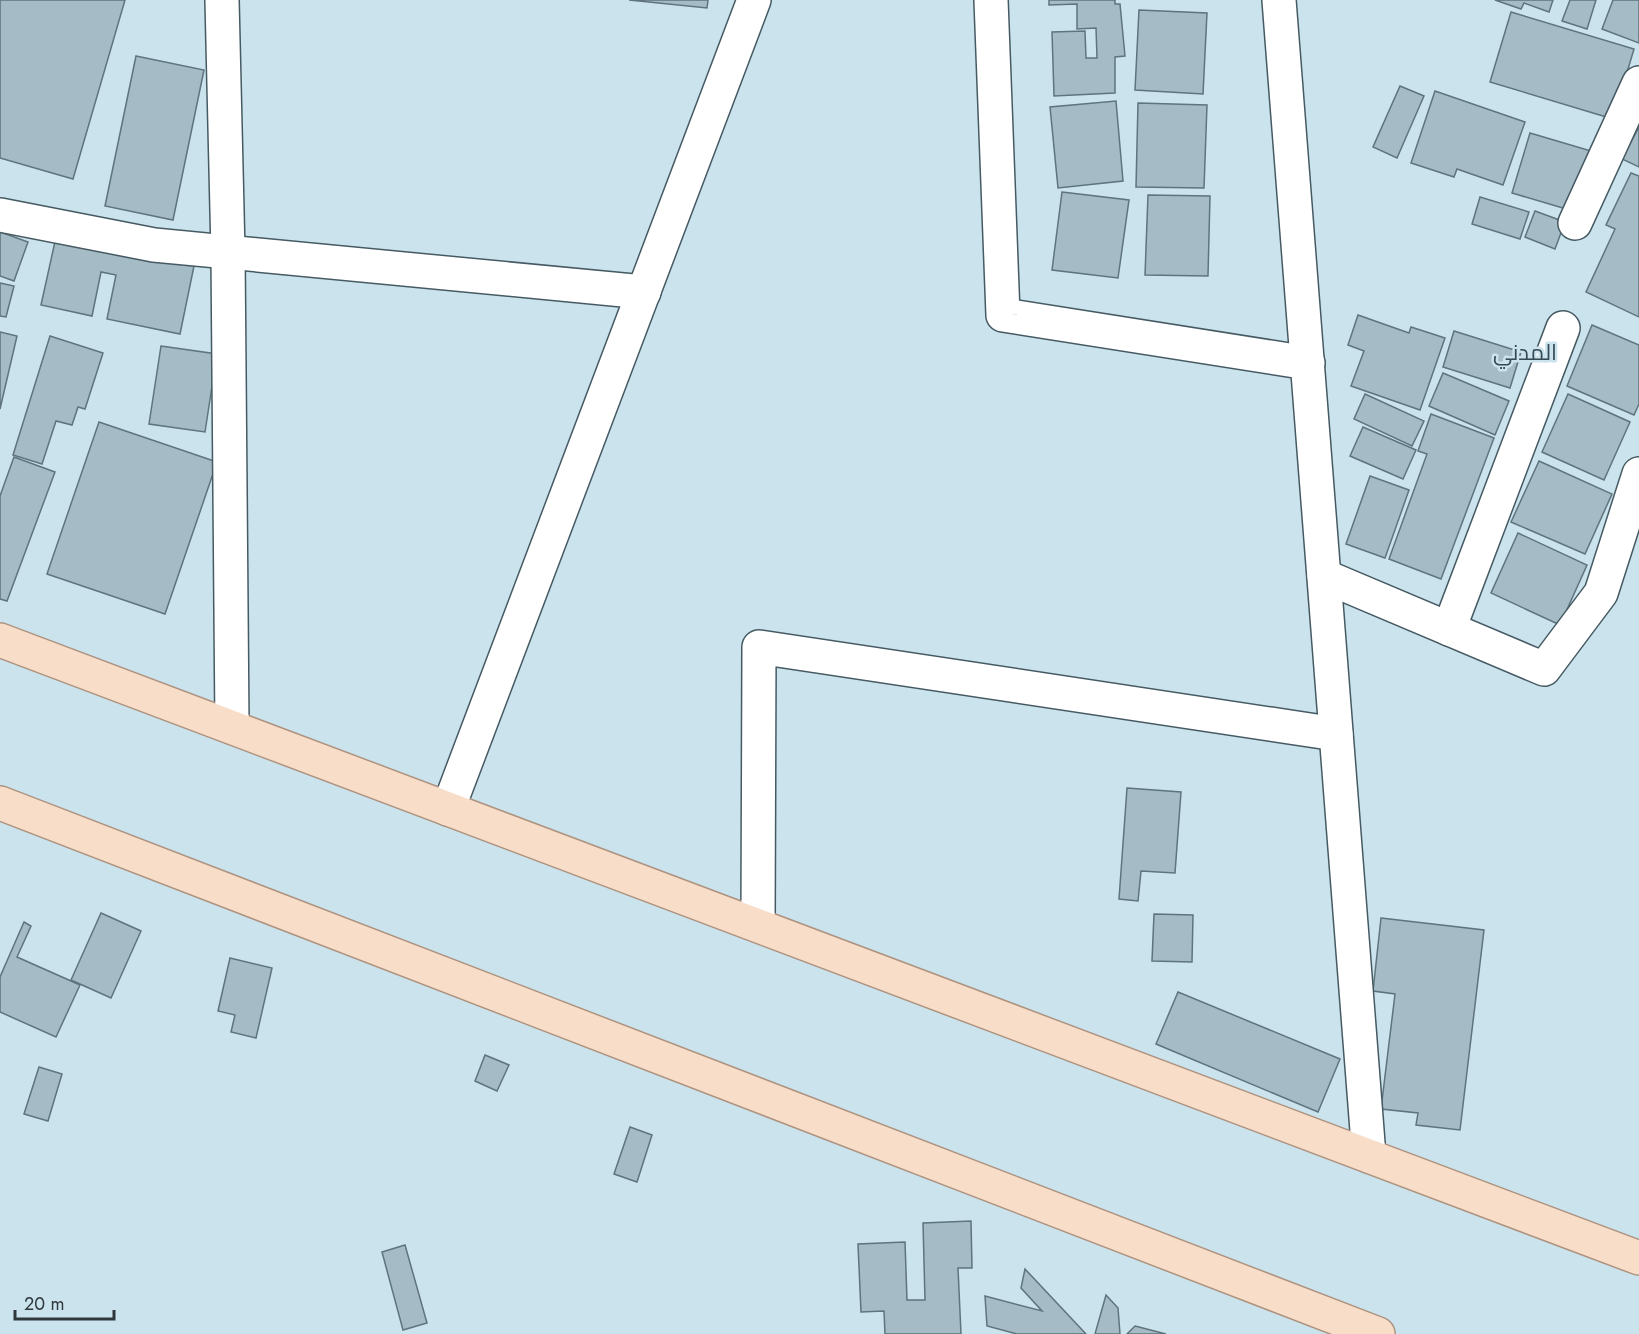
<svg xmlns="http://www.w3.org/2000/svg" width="1639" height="1334" font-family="Jost,Cairo,sans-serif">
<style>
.building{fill:#a5bcc6;stroke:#5f747d;stroke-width:1.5}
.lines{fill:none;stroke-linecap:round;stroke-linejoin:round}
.street-casing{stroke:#465a63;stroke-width:36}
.primary-casing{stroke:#ae9480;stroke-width:36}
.street{stroke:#fff;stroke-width:33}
.primary{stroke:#f8ddc9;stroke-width:33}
.labels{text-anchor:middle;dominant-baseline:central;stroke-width:5;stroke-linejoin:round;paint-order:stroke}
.neighbourhood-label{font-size:22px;fill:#364a53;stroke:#cbe3ed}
</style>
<rect width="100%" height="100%" fill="#cbe3ed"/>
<g class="building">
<polygon points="0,0 125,0 73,179 0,158"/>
<polygon points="629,0 708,0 707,8"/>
<polygon points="1049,0 1115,0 1115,4 1120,4 1125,56 1115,57 1115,93 1054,96 1052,32 1085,31 1086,58 1097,58 1096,28 1077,29 1077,4 1049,5"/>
<polygon points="1495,0 1553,0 1549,12 1524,3 1521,9"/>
<polygon points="1570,0 1596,0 1587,29 1562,21"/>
<polygon points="1613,0 1639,0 1639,43 1602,29"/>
<polygon points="1139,10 1207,13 1203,94 1135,90"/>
<polygon points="1511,12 1634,49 1613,119 1490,82"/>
<polygon points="136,56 204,70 173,220 105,206"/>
<polygon points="1400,86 1424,96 1397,158 1373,147"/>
<polygon points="1435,91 1525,122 1503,185 1457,169 1454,177 1411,163"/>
<polygon points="1116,101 1123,181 1058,188 1050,107"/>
<polygon points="1138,103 1207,105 1204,188 1136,187"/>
<polygon points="1639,127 1639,167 1622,159"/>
<polygon points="1530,133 1591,151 1573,211 1512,193"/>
<polygon points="1631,173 1639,176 1639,317 1586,292 1615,229 1606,225"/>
<polygon points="1062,192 1129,200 1118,278 1052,270"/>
<polygon points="1148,195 1210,196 1208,276 1145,275"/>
<polygon points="1480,197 1529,212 1520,239 1472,224"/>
<polygon points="1535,211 1565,222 1555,249 1525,237"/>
<polygon points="0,232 28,242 14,281 0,276"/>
<polygon points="56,237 194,266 180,334 107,319 116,275 101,272 92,316 41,305"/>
<polygon points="0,283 14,286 6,317 0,316"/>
<polygon points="1358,315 1409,333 1411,327 1445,338 1420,410 1351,386 1364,351 1348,345"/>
<polygon points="1592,325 1639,345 1639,404 1634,415 1567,386"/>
<polygon points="1454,331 1521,352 1510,388 1443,367"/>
<polygon points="0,332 17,336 0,409"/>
<polygon points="50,336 103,353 85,409 78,407 72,425 56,421 42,464 13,455"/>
<polygon points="161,346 217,354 205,432 149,424"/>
<polygon points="1443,373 1509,401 1495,435 1429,406"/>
<polygon points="1365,394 1424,421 1412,446 1354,419"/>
<polygon points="1568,394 1630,422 1604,480 1542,452"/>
<polygon points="1431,414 1494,438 1441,579 1389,559 1427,454 1418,451"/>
<polygon points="99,422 217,462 165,614 47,574"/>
<polygon points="1363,427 1416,450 1403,479 1350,456"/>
<polygon points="14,457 55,472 7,601 0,599 0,496"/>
<polygon points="1539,461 1612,494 1585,554 1511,522"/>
<polygon points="1370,476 1409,490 1385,558 1346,544"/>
<polygon points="1518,533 1587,565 1560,625 1491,593"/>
<polygon points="1127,788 1181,792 1175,873 1141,871 1138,901 1119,899"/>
<polygon points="101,913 141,931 111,998 71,980"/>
<polygon points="1154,914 1193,915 1192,962 1152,961"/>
<polygon points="1381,918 1484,930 1460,1130 1416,1125 1418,1113 1381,1109 1395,994 1373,991"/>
<polygon points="24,922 31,926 17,957 80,985 56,1037 0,1012 0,977"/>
<polygon points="230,958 272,968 256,1038 231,1032 235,1015 218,1011"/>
<polygon points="1178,992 1340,1059 1318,1112 1156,1044"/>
<polygon points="485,1055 509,1065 497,1091 475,1081"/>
<polygon points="39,1067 62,1074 48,1121 24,1114"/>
<polygon points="630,1127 652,1135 637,1182 614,1174"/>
<polygon points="971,1221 972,1268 958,1268 961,1334 885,1334 884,1311 861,1312 858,1244 905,1242 907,1300 925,1300 923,1223"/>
<polygon points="405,1245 427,1323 403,1330 382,1252"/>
<polygon points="1025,1269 1086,1334 1017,1334 987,1326 985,1296 1042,1311 1021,1288"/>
<polygon points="1106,1295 1118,1308 1120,1334 1095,1334"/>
<polygon points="1135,1326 1166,1334 1127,1334"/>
</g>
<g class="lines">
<g class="street-casing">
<g id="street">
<polyline points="222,0 228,253 232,727"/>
<polyline points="991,0 1003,315 1308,363"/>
<polyline points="1279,0 1369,1156"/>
<polyline points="0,215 154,245 644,292"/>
<polyline points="1575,223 1639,83"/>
<polyline points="1324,576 1544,669 1601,593 1639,474"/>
<polyline points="1449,629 1563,328"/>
<polyline points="448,809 754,0"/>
<polyline points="758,925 759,647 1336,734"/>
</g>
</g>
<g class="primary-casing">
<g id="primary">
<polyline points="0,640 1639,1258"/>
<polyline points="0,803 1378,1334"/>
</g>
</g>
<use href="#street" class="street"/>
<use href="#primary" class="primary"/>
</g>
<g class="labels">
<g class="neighbourhood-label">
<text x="1525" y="352">المدني</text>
</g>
</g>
<path d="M15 1310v9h99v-9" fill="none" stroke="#2f383c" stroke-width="3"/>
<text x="24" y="1310" font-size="18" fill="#2f383c" stroke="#cbe3ed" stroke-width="4.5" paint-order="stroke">20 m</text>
</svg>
